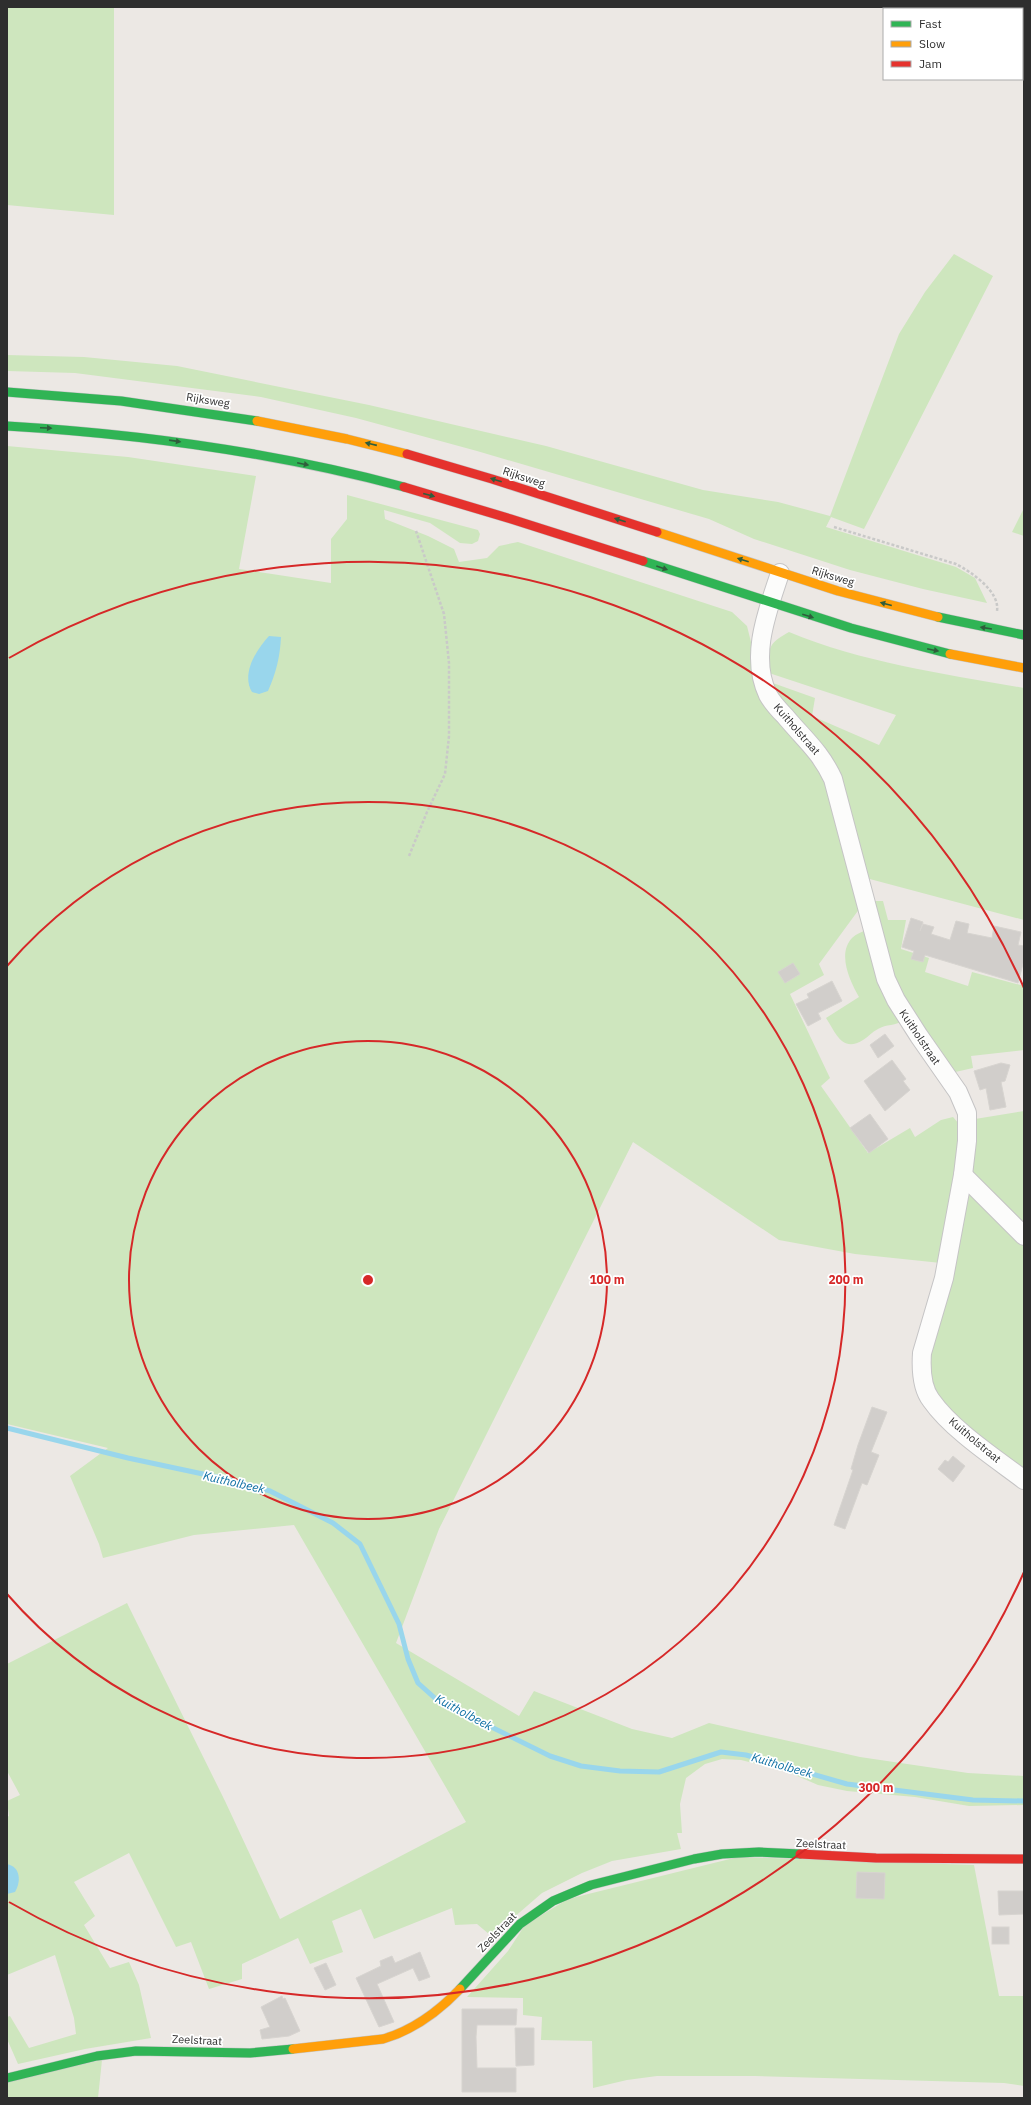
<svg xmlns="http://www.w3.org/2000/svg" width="1031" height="2105" font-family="'IBM Plex Sans',sans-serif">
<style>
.green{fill:#cee6be}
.water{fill:#99d6ec}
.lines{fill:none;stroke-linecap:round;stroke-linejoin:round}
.stream{stroke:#99d6ec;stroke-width:5}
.building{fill:#d1cecb;stroke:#d7d4d0}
.street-casing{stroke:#c5c4c5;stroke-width:20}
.fast-casing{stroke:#c5c4c5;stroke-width:10}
.slow-casing{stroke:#c5c4c5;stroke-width:10}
.jam-casing{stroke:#c5c4c5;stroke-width:10}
.path{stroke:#c9c9c8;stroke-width:2.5;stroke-dasharray:3 2;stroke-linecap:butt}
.street{stroke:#fcfcfb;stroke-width:18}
.fast{stroke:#30b455;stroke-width:9}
.slow{stroke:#ff9f0a;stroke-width:9}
.jam{stroke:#e5322d;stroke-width:9}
.oneway{fill:#2f5d3c}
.ring{fill:none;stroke:#d62828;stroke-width:2}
.labels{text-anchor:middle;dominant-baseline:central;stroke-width:3.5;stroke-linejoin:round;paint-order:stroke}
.street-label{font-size:11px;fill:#2e2e2e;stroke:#fff}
.water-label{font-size:12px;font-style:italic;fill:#0d6fa3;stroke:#fff}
.centre{fill:#d62828;stroke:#fff;stroke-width:2}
.ring-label{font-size:12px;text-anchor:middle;font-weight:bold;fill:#d62828;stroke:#fff;stroke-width:3.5;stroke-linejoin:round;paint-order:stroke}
</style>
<rect width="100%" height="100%" fill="#ece8e4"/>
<g class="green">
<polygon points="7,7 114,7 114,215 7,205"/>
<polygon points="954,254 993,276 864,529 831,517 826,527 956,567 975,578 987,603 923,589 850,570 754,539 709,519 477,451 356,418 261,397 75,373 7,371 7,355 84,357 177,366 369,405 546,446 703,490 778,502 830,516 899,334 925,292"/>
<polygon points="7,446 128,457 256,476 239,569 331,583 331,539 347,519 347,495 478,530 480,534 478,541 472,544 460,543 430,523 384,510 385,519 428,536 454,549 459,562 487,558 499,546 518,542 732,612 747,626 753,650 822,772 842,836 860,908 819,964 824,975 790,994 830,1078 821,1086 868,1153 910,1128 915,1137 941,1120 953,1117 960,1125 961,1137 941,1263 855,1254 779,1240 633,1142 439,1529 396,1643 519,1716 534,1691 632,1729 672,1738 709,1723 860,1757 968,1773 1024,1776 1024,1805 969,1806 915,1797 847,1791 818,1785 788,1772 741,1760 722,1759 705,1764 686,1778 680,1804 682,1833 677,1833 681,1849 612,1861 582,1873 542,1893 512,1919 496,1940 477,1924 455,1925 452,1908 374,1939 361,1909 332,1921 343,1952 310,1964 298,1938 242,1964 242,1979 209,1989 191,1942 176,1947 129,1853 74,1882 95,1916 84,1925 110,1968 129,1962 139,1985 151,2038 85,2049 18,2064 7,2039 7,2017 10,2016 29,2048 76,2034 74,2018 55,1955 7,1975 7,1817 9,1816 7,1801 20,1795 7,1771 7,1664 127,1603 225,1801 280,1919 466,1822 294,1525 194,1535 103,1558 99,1544 70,1476 108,1448 7,1424"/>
<polygon points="1024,508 1024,536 1012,532"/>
<path d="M789 632C864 663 945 674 1024 688V920L866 878 839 783 781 704 770 682 815 698 812 716 879 745 896 715 769 673C768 649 767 644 789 632Z"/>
<polygon points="871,901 883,901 888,920 906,920 901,949 929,958 925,972 968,986 972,972 1024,986 1024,1050 971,1056 973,1068 951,1073 900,997"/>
<path d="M866 930 904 1020C896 1026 886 1024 878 1029 872 1032 868 1037 863 1040 842 1053 836 1033 826 1018L859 997C850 981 837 954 852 938 856 934 862 932 866 930Z"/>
<polygon points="1024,1111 1024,1230 972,1175 971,1160 975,1119"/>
<polygon points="966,1190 1024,1242 1024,1474 945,1408 931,1385 927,1362"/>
<polygon points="738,1857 974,1865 999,1996 1024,1996 1024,2086 1004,2083 755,2076 657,2076 627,2080 593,2088 592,2041 541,2040 542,2017 523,2015 523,1998 467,1997 508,1951 525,1925 568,1899"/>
<polygon points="102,2060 98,2098 7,2098 7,2081"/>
</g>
<g class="water">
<path d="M269 636 281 637C280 657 276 673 268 691L259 694 252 692C241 674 256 650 269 636Z"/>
<path d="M7 1864C21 1867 21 1882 15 1892L7 1894Z"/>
</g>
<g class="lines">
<polyline class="stream" points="7,1428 128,1458 217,1477 270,1491 333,1523 360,1544 399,1624 408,1659 418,1683 437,1700 550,1756 581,1766 620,1771 659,1772 721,1752 746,1755 847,1784 973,1800 1024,1801"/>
</g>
<g class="building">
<polygon points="911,918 923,922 920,931 923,924 934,927 931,934 950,940 956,921 969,924 967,933 992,938 994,926 1021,932 1018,945 1024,946 1024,960 1018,983 925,955 923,962 911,959 914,951 902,947"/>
<polygon points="793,963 800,974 785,983 778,972"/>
<polygon points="832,981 842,1001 818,1013 821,1019 808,1026 796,1004 809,998 807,994"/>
<polygon points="885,1034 894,1046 878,1058 870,1045"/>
<polygon points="892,1060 906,1079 903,1081 910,1090 885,1111 864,1081"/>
<polygon points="1001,1063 1010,1065 1005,1081 1001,1082 1006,1107 990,1110 986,1088 980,1090 974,1071"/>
<polygon points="870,1114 888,1139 869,1153 850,1128"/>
<polygon points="872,1407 887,1412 871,1452 879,1455 867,1485 862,1483 845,1529 834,1525 853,1470 851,1469 858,1445"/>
<polygon points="953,1456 965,1466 953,1482 938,1469 945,1460 948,1462"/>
<polygon points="857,1872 885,1873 884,1899 856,1898"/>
<polygon points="998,1891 1024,1891 1024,1914 999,1915"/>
<rect x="992" y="1927" width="17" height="17"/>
<polygon points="420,1952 430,1977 419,1981 413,1968 377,1984 394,2022 379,2027 356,1978 381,1966 380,1961 392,1956 395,1963"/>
<polygon points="326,1963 336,1985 325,1990 314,1968"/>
<polygon points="282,1996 283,1999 285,1998 300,2031 289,2036 262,2039 260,2030 270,2027 261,2007"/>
<polygon points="462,2009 517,2009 516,2025 477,2025 476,2037 477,2068 516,2068 516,2092 462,2092"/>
<polygon points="515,2028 534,2028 534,2065 516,2066"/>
</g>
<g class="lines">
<g class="street-casing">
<g id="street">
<path d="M780 573C768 610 749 656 768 695 772 702 779 710 785 716 804 739 820 751 833 779L886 979 896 1000 919 1036 958 1092 967 1113V1141L963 1175 944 1278 922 1353C921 1368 921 1387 931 1400 952 1430 995 1458 1024 1480"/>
<polyline points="963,1175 1024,1236"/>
</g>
</g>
<g class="fast-casing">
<g id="fast">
<polyline points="7,392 121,401 257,421"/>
<path d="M7 426C141 434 274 452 404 487"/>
<polyline points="643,561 851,628 950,654"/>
<polyline points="938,617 1024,635"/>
<polyline points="460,1989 520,1924 553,1901 591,1885 694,1859 722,1854 759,1852 800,1854"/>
<polyline points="7,2078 97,2056 136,2051 250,2053 293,2049"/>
</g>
</g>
<g class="slow-casing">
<g id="slow">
<polyline points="257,421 347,439 407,454"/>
<polyline points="657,532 838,591 938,617"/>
<polyline points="950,654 1024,668"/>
<path d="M293 2049 383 2039C414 2030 438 2012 460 1989"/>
</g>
</g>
<g class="jam-casing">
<g id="jam">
<polyline points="407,454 492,479 657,532"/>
<polyline points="404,487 511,519 643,561"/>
<polyline points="800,1854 876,1858 1024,1859"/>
</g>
</g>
<g class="path">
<path d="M834 527 956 564C971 572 1000 591 997 611"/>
<polyline points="409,856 427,812 445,774 449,736 449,663 444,614 416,531"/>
</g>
<use href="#street" class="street"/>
<use href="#fast" class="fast"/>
<use href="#slow" class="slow"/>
<use href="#jam" class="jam"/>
</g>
<defs><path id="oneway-solid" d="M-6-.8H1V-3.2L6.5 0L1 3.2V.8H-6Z"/></defs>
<g class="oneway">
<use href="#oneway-solid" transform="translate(46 428) rotate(3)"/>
<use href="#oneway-solid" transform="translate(175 441) rotate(8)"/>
<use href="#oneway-solid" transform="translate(371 444) rotate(-167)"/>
<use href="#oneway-solid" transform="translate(303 464) rotate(12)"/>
<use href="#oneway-solid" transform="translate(496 480) rotate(-162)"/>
<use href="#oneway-solid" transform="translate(429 495) rotate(15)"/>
<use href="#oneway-solid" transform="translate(620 520) rotate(-162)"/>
<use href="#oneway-solid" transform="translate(743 560) rotate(-162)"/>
<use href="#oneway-solid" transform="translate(662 568) rotate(19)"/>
<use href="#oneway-solid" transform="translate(886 604) rotate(-165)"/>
<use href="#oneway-solid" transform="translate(808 616) rotate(17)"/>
<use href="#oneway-solid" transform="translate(986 628) rotate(-171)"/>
<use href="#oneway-solid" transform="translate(933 650) rotate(12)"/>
</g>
<g class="ring">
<circle cx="368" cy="1280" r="239"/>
<path d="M7 966A478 478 0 1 1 7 1594"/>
<path d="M1024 1572A718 718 0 0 1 9 1902M9 658A718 718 0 0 1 1024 988"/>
</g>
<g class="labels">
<g class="street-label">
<text transform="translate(208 400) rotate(9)">Rijksweg</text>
<text transform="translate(524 477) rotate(18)">Rijksweg</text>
<text transform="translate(833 576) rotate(17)">Rijksweg</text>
<text transform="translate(797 729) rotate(49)">Kuitholstraat</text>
<text transform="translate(920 1037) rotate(56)">Kuitholstraat</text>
<text transform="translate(975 1440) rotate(40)">Kuitholstraat</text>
<text transform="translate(821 1844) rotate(3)">Zeelstraat</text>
<text transform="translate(497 1932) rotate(-46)">Zeelstraat</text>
<text transform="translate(197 2040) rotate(3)">Zeelstraat</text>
</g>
<g class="water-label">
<text transform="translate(234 1482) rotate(13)">Kuitholbeek</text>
<text transform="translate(464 1712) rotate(28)">Kuitholbeek</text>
<text transform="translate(782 1765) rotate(16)">Kuitholbeek</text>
</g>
</g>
<circle cx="368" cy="1280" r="6" class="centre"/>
<g class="ring-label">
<text x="607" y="1284">100 m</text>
<text x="846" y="1284">200 m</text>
<text x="876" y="1792">300 m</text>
</g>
<rect width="1031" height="2105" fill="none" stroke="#2e2e2e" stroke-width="16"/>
<rect x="883" y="8" width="140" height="72" fill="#ffffff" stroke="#ababab"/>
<rect x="891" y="21" width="20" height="6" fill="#30b455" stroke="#ababab"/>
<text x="919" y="28" font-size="12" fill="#2e2e2e">Fast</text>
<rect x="891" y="41" width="20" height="6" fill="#ff9f0a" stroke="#ababab"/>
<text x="919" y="48" font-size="12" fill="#2e2e2e">Slow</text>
<rect x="891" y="61" width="20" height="6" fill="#e5322d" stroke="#ababab"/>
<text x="919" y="68" font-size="12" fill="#2e2e2e">Jam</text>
</svg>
